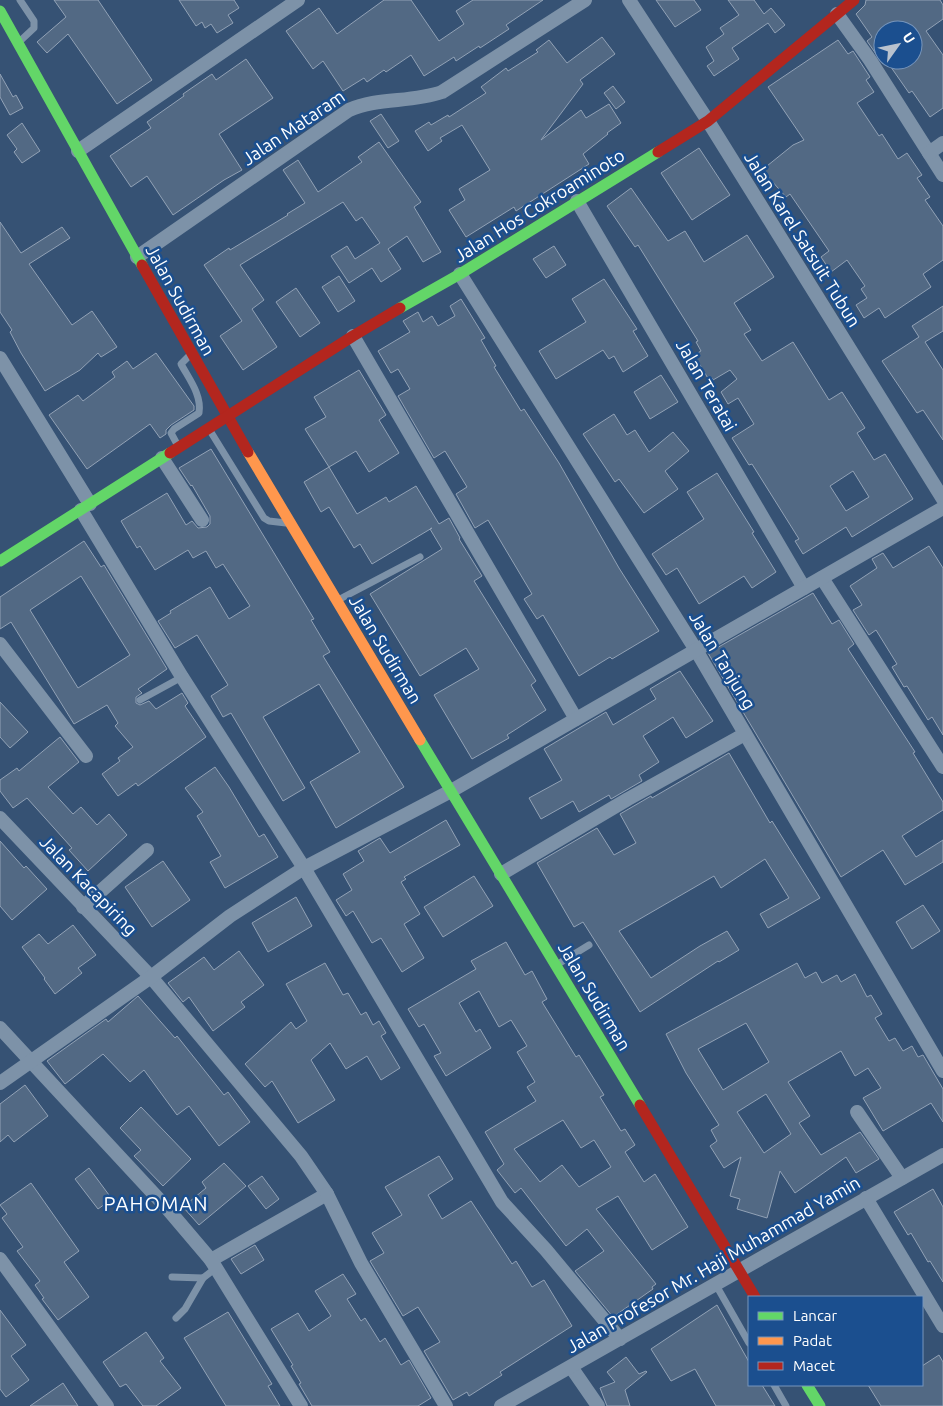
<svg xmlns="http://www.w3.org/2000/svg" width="943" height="1406" font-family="Ubuntu,sans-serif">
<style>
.building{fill:#526984;stroke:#92a2b6;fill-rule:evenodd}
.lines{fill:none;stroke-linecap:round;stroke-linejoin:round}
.lane{stroke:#7d92a8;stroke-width:7}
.street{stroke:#7d92a8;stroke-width:14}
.fast{stroke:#63d668;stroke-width:11}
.slow{stroke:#ff974d;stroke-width:11}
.jam{stroke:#b3261e;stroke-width:11}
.labels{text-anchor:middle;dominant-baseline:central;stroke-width:5;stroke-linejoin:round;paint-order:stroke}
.street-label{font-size:18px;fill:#fff;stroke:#1b4f8f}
.quarter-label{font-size:20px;letter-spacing:1px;fill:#fff;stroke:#1b4f8f}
</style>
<rect width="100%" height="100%" fill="#365274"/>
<g class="building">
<polygon points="54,0 98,0 152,80 117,104 68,34 47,53 37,42 66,17"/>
<polygon points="179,0 234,0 239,8 228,15 233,23 217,33 211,24 205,28 202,22 196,26"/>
<polygon points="384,0 411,0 439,41 464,24 456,11 473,0 543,0 506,25 509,29 480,48 479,46 456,61 454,57 424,76 411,55 386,72 384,70 367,82 364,78 343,91 323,61 313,69 286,31 319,8 337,34"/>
<polygon points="656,0 694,0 701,10 675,27"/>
<polygon points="728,0 754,0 764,14 771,8 785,25 775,33 768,23 732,48 739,59 714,76 707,66 714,61 706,47 724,34 720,28 739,15"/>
<polygon points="866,0 940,0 943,5 943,19 926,31 943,55 943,108 930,117 912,91 909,93 886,60 913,60 913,30 883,30 883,64 867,41 872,37 856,14 865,5"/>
<polygon points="602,37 615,54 580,80 583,84 541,140 581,110 586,118 609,104 621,123 607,133 608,134 583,154 589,164 516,211 514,207 466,237 449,210 465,200 459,189 490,170 462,125 440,138 442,141 428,151 415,131 429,122 431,125 448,115 449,117 486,93 481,87 506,68 508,71 538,52 536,50 549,40 567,63"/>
<polygon points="838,40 848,54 853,51 870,77 866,80 874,92 857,103 879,136 882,134 898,159 907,153 922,175 917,178 930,197 925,200 943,226 943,260 923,274 931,287 885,318 879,308 864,318 856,305 867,298 861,289 865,286 847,260 831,272 821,257 829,251 790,194 786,197 762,170 793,145 804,140 768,87"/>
<polygon points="246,59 273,98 219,134 242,170 224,180 173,215 147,176 131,187 110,156 151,128 147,122 184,96 183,94 212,74 216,80"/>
<polygon points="0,74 13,97 16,95 23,108 10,115 0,97"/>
<polygon points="613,86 625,102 616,109 604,93"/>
<polygon points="381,114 399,141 388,148 370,121"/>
<polygon points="22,123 40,151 22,163 14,152 17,149 7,135"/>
<polygon points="379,142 421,202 414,207 441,252 423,262 407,236 388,249 401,269 381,282 372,268 349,283 331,256 347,246 355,259 380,243 362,217 356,221 343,202 240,265 264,300 252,309 277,347 243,370 220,336 242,321 204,265 229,248 230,250 288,215 287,214 305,203 283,170 298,160 318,192 362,162 358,157"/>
<polygon points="699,148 730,195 692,220 661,173"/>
<path d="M631 188 668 241 685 231 704 262 747 235 774 277 734 303 751 330 744 334 762 361 793 342 829 400 842 392 865 428 857 433 874 460 885 454 913 499 852 537 846 527 803 554 795 541 799 539 752 464 749 465 732 438 754 424 738 398 728 404 721 392 737 379 730 370 713 380 712 378 709 380 694 355 701 351 696 342 698 341 638 245 635 247 607 206ZM853 471 869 497 846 511 830 486Z"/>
<polygon points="0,222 21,253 62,227 70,238 29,264 72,325 92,311 117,347 101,357 98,353 80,370 45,391 21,353 10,332 12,330 0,312"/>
<polygon points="554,246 566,265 546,278 533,259"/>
<polygon points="339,276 355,301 338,312 322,287"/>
<polygon points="604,279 637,329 633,331 648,356 623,372 614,356 609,359 603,350 556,379 539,351 586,322 572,299"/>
<polygon points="296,288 320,323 300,337 276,302"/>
<polygon points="461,299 485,338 481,340 496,366 494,367 521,411 524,409 559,463 619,568 659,631 612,659 610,657 579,676 543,615 537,619 524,599 532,594 488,520 475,528 456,494 467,487 445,451 434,458 398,396 410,389 398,369 391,373 378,351 410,332 403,321 418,312 423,322 432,316 438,326 455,316 450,306"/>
<polygon points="943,306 943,331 925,342 943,370 943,440 923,410 917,413 882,361 919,337 912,326"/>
<polygon points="156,353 194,406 194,410 171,425 166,430 166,434 160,438 150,424 87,469 49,415 78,395 83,401 115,377 112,372 127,361 133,369"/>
<polygon points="359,370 386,415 379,420 399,453 369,472 356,451 329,467 305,429 326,417 314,397"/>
<polygon points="661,375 678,402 650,419 634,392"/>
<polygon points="614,414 627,435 635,430 649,452 673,432 689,451 665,471 678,489 644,513 619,479 615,482 583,434"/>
<polygon points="211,449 314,619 311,620 330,652 323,656 404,787 336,828 310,782 360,752 319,684 263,717 305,788 283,801 231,713 223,717 211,696 228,685 197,635 175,648 158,621 171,613 170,611 210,587 229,619 250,606 223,564 216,568 206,551 193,558 188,550 155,570 140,546 137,548 121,521 167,493 186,525 192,521 198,528 207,527 210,524 210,516 192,485 191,486 179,468"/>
<polygon points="329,467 357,514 386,497 389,502 416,486 439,524 449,518 460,538 459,539 482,576 474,581 536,681 531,685 546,710 507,735 509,738 472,759 434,695 479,669 466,648 420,676 370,594 442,549 430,529 432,528 372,564 360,544 354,548 329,507 321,512 304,482"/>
<polygon points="717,473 754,532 752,533 776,572 752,588 744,576 699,604 677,568 666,575 652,554 704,519 687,492"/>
<path d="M84 541 101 567 104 565 167 669 138 689 142 693 136 697V703L140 705 149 701 156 709 182 693 188 703 185 706 206 737 138 786 136 783 118 796 102 774 120 761 118 758 133 747 115 726 118 723 107 705 74 724 11 622 0 629V597ZM81 576 130 655 78 688 30 610Z"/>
<polygon points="929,546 943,568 943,735 932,717 928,720 907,686 904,687 892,667 897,664 876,630 869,635 853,610 862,605 850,586 877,568 872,559 883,553 893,568"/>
<polygon points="813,593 832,624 839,620 854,644 848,649 915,752 913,753 943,802 943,810 902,836 916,857 943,840 943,862 905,885 883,850 841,877 708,653"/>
<polygon points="680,671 713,721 686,738 673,717 643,736 659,762 639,775 642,781 611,799 609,795 579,812 573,801 541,819 529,798 562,780 544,749 606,712 613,725 656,699 650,689"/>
<polygon points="0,702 28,732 10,748 0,737"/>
<polygon points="60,737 79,762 48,787 73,814 81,807 97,825 109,814 127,835 88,871 69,850 72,848 27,798 13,808 0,791 0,780 17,768 19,771"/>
<polygon points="729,753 770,823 772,821 820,898 768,928 760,914 789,898 765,859 721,888 714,876 619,931 651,978 700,946 727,931 739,950 719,962 718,961 640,1012 583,922 574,927 537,863 597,828 614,855 636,843 620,814 651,796 652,798"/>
<polygon points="215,767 229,787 259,837 264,834 278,857 225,888 210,862 221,856 197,816 203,812 185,788"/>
<polygon points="446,820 460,845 404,877 406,879 401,882 420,914 404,924 424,958 402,972 381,938 372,943 353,911 346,916 336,900 352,890 343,874 364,861 358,851 380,838 390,853"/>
<polygon points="0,841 24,868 26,866 47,889 12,920 0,906"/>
<polygon points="163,861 190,900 152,927 125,887"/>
<polygon points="474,876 493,906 443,937 424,907"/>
<polygon points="296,897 312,926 268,952 252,923"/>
<polygon points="923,905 940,931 912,949 896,922"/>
<polygon points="73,925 96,955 78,968 82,973 55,994 44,979 45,978 22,947 39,934 48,944"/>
<path d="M506 942 525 975 532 971 547 999 542 1002 576 1057 579 1055 604 1095 600 1097 621 1131 625 1129 635 1145 625 1152 644 1182 655 1174 688 1227 652 1250 618 1196 596 1209 656 1284 652 1287 653 1289 613 1317 575 1271 604 1251 587 1229 566 1246 521 1188 515 1193 497 1170 504 1164 485 1132 536 1101 527 1087 535 1082 517 1052 527 1046 511 1020 499 1027 479 991 459 1003 476 1032 480 1029 491 1048 446 1076 434 1056 441 1053 424 1024 419 1027 408 1009 476 969 471 961ZM563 1120 581 1148 594 1140 611 1167 579 1187 562 1165 540 1182 514 1149Z"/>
<polygon points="239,951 264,985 241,1002 245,1007 213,1031 189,997 183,1002 168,983 204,957 214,970"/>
<polygon points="325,963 343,995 348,993 361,1015 366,1012 373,1025 379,1021 386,1033 381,1036 400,1068 381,1080 367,1056 346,1069 330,1043 311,1060 335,1100 298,1123 272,1081 265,1087 245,1064 291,1022 296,1029 307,1021 286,984"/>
<path d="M797 963 805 978 816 972 822 983 837 975 841 982 855 974 867 997 871 995 882 1014 875 1018 889 1041 895 1038 903 1051 912 1046 918 1057 923 1055 943 1089V1122L931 1103 883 1131 863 1098 881 1088 868 1068 855 1076 841 1051 788 1082 810 1116 799 1123 821 1155 860 1132 879 1159 856 1173 846 1157 795 1193 780 1171 767 1218 737 1209 740 1199 730 1196 741 1157 724 1168 710 1146 717 1141 711 1130 719 1125 686 1073 666 1034ZM746 1023 769 1062 723 1090 698 1049ZM766 1094 791 1134 764 1153 737 1112Z"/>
<polygon points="138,996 175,1038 177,1036 224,1095 228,1092 250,1122 219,1146 189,1106 177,1115 144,1070 130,1082 103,1054 65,1084 47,1061 106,1019 108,1022"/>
<polygon points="25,1085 48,1116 14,1142 8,1135 0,1142 0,1104"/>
<polygon points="141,1107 191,1159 163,1186 134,1156 141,1150 120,1128"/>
<polygon points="439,1156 453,1179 428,1195 442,1219 471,1201 512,1264 516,1261 532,1287 544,1280 572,1326 500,1372 502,1375 469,1396 467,1392 453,1400 424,1351 440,1342 418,1307 403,1316 370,1261 384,1253 372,1233 402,1215 385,1187"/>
<polygon points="224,1163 246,1186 199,1225 183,1207 206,1188 202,1182"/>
<polygon points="89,1168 112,1199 98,1209 75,1179"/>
<polygon points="262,1176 279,1199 266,1209 248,1186"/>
<polygon points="31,1183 79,1251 64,1262 89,1297 58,1320 42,1299 44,1298 35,1285 40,1281 17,1251 23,1247 2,1218 7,1214 0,1205"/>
<polygon points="933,1189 943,1207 943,1282 930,1261 928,1262 911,1233 908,1235 894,1212"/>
<polygon points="255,1245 264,1260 241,1274 231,1259"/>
<polygon points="343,1274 356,1294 347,1299 361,1321 365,1318 380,1342 385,1338 401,1365 409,1360 431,1398 418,1406 312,1406 299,1384 301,1383 291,1366 293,1365 271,1329 298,1313 309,1331 331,1316 315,1291"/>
<polygon points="717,1305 749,1362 749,1385 762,1385 775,1406 716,1406 695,1369 671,1381 651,1349"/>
<polygon points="0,1310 26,1345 11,1356 29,1380 6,1397 0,1389"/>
<polygon points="228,1312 272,1384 268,1386 280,1406 226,1406 184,1338"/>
<polygon points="146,1332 164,1358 160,1361 181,1388 156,1406 143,1406 126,1384 120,1387 103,1362"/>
<polygon points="939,1355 943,1362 943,1406 881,1406 868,1385 922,1385 922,1366"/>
<polygon points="626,1357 639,1374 646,1371 647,1372 625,1390 630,1406 607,1406 600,1388 615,1382 607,1372"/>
<polygon points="63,1383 78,1406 30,1406"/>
</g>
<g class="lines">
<g class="lane">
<polyline points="19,42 34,28 34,21 20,0"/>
<polyline points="209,429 264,518 269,521 286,523"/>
<path d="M178 446 171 433 174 429 199 413C202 395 189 379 181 364L189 356"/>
<polyline points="338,600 420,557"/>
<polyline points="140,700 182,677"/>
<polyline points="558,964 589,945"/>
<polyline points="172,1277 203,1278 216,1268"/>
<polyline points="716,1285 749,1343"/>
<polyline points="176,1318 185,1309 203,1278"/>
<polyline points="774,1385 786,1406"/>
</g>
<g class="street">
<polyline points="629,0 708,121 943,499"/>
<polyline points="837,14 870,60 943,175"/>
<polyline points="78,151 298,0"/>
<polyline points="929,153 943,143"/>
<polyline points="577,201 804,588"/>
<path d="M137 257 349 110C378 97 411 103 442 92L585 0"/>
<polyline points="460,274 696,650 943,1071"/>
<polyline points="353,336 576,719"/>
<polyline points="0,358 90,504"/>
<polyline points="162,458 202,520"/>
<polyline points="81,510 182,677 304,868 502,1202 546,1250 620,1339"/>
<polyline points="822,578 943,767"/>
<polyline points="0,644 86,756"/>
<polyline points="0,818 151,977 301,1156 327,1194 211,1260"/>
<polyline points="501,874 628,799 745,734"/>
<polyline points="83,907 147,850"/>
<polyline points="0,1028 166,1207 211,1260 301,1406"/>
<polyline points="0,1083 151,977 230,916 304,868 451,791 943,508"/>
<polyline points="857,1112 902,1178"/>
<polyline points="327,1194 361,1263 446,1406"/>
<polyline points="866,1198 943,1326"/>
<polyline points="0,1259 107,1406"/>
<polyline points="571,1367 598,1406"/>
<polyline points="501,1406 943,1155"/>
</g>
<g class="fast">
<polyline points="0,11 142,265"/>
<polyline points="400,308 460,274 658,152"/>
<polyline points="0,561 170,453"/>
<polyline points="420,740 640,1105"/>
<polyline points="807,1385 820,1406"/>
</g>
<polyline class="slow" points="248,452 420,740"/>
<g class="jam">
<polyline points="658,152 708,121 854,0"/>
<polyline points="142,265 248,452"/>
<polyline points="170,453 353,336 400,308"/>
<polyline points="640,1105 755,1297"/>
</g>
</g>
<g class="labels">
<g class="street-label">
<text transform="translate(293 127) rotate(-34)">Jalan Mataram</text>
<text transform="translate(539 205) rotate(-32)">Jalan Hos Cokroaminoto</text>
<text transform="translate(803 239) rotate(58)">Jalan Karel Satsuit Tubun</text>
<text transform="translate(181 300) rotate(61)">Jalan Sudirman</text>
<text transform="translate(707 385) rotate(60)">Jalan Teratai</text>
<text transform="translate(386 649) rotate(59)">Jalan Sudirman</text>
<text transform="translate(723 660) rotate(59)">Jalan Tanjung</text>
<text transform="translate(89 885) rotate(46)">Jalan Kacapiring</text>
<text transform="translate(595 996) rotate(59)">Jalan Sudirman</text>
<text transform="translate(713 1264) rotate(-30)">Jalan Profesor Mr. Haji Muhammad Yamin</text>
</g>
<g class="quarter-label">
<text x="156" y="1203">PAHOMAN</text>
</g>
</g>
<rect x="748" y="1296" width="175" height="90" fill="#1b4f8f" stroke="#7695bc"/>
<rect x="758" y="1312" width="25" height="8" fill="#63d668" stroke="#7695bc"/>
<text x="793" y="1321" font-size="15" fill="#ffffff">Lancar</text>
<rect x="758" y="1337" width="25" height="8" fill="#ff974d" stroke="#7695bc"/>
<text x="793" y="1346" font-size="15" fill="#ffffff">Padat</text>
<rect x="758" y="1362" width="25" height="8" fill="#b3261e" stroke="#7695bc"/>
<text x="793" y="1371" font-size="15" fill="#ffffff">Macet</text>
<g transform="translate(898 45) rotate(57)"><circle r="24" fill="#1b4f8f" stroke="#7695bc"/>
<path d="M0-4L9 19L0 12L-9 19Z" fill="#b9c2ce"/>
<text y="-8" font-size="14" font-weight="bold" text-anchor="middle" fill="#ffffff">U</text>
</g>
</svg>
